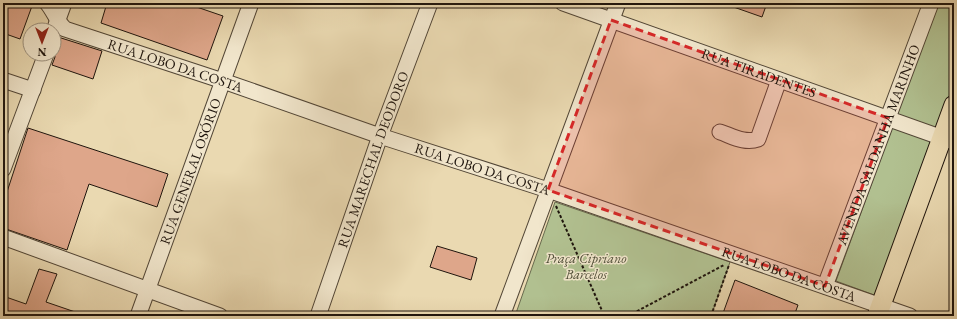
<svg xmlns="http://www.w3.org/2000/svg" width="957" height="319" font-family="'EB Garamond',serif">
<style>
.green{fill:#b1c090;stroke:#686a4e}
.building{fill:#dea68a;stroke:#1f150d}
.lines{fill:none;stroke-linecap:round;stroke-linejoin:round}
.minor-casing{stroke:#524636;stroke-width:17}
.major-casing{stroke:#1f150d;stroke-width:21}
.path{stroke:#1f150d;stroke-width:2;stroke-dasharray:3 2;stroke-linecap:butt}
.minor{stroke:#f1e6cc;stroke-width:15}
.major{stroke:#ead9b1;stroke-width:19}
.marked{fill:#d62828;fill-opacity:0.2;stroke:#d62828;stroke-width:3;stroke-dasharray:8 5;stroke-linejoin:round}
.labels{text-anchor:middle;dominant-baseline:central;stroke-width:3;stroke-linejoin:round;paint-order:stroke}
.street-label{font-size:14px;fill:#1f150d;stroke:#f1e6cc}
.park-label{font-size:14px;font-style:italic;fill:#52513b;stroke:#f1e6cc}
</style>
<rect width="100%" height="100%" fill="#ead9b1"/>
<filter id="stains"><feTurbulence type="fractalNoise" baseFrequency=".005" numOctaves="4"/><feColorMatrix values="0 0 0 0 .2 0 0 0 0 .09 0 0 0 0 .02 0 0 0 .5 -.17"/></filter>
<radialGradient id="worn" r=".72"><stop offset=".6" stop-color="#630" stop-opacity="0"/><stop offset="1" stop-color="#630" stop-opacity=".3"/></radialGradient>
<g class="green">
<polygon points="937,3 954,3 954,91 940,130 897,115"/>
<polygon points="893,125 936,141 877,296 836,281"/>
<polygon points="555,202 730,262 711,316 515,316"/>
</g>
<g class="building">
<polygon points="3,3 24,3 32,6 20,39 3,33"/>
<polygon points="107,3 185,3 223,16 207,60 101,23"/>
<polygon points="725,3 767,3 762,17 725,4"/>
<polygon points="58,37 102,51 93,79 52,65 55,57 54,50"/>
<polygon points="28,128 168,174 157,207 89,184 67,250 6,229 3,228 3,204"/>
<polygon points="437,246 477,258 471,280 430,267"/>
<polygon points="39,269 57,274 46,302 84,315 83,316 15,316 3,312 3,296 26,304"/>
<polygon points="735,280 798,305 794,316 722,316"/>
</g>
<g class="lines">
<g class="minor-casing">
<g id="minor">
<path id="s1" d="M47 3C54 11 57 22 65 29L223 81 380 136 548 190 910 316"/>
<path id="s2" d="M563 3 954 142"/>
<polyline points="56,25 64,3"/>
<polyline points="3,80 33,90"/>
<path d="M720 132C732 136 745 144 758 139L779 80"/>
<polyline points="3,169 46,54"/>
<polyline points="3,237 220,316"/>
<path id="s3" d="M825 286 931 3"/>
<path id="s4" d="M138 316 251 3"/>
<path id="s5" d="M318 316 380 136 430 3"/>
<polyline points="502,316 618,3"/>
</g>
</g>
<g class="major-casing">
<polyline id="major" points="877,316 954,105"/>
</g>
<g class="path">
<polyline points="556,206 603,313"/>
<path d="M598 316C605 311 613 311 620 316"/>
<polyline points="628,316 724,265"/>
<polyline points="711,316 729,265"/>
</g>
<use href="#minor" class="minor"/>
<use href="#major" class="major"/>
</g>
<path class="marked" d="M611 20 888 118 825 286 548 190Z"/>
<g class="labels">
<g class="street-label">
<text stroke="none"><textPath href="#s1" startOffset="148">RUA LOBO DA COSTA</textPath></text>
<text stroke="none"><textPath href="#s2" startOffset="208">RUA TIRADENTES</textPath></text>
<text stroke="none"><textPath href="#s3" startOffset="151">AVENIDA SALDANHA MARINHO</textPath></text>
<text stroke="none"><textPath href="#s5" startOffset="166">RUA MARECHAL DEODORO</textPath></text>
<text stroke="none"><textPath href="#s1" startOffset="472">RUA LOBO DA COSTA</textPath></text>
<text stroke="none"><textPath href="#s4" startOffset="154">RUA GENERAL OSÓRIO</textPath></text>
<text stroke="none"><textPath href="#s1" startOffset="796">RUA LOBO DA COSTA</textPath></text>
</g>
<g class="park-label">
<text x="586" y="258">Praça Cipriano<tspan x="586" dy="16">Barcelos</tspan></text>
</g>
</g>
<rect width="957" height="319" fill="none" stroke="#ead9b1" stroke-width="16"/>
<rect x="4" y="4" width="949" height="311" fill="none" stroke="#1f150d" stroke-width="2"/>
<rect x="8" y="8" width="941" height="303" fill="none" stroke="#1f150d"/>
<g transform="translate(42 42) rotate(180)"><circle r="19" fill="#f1e6cc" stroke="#9d9280"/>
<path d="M0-3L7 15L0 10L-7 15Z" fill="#8f2418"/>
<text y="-6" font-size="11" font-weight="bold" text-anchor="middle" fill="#1f150d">N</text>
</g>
<rect width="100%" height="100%" filter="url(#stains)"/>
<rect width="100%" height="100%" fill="url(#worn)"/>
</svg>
